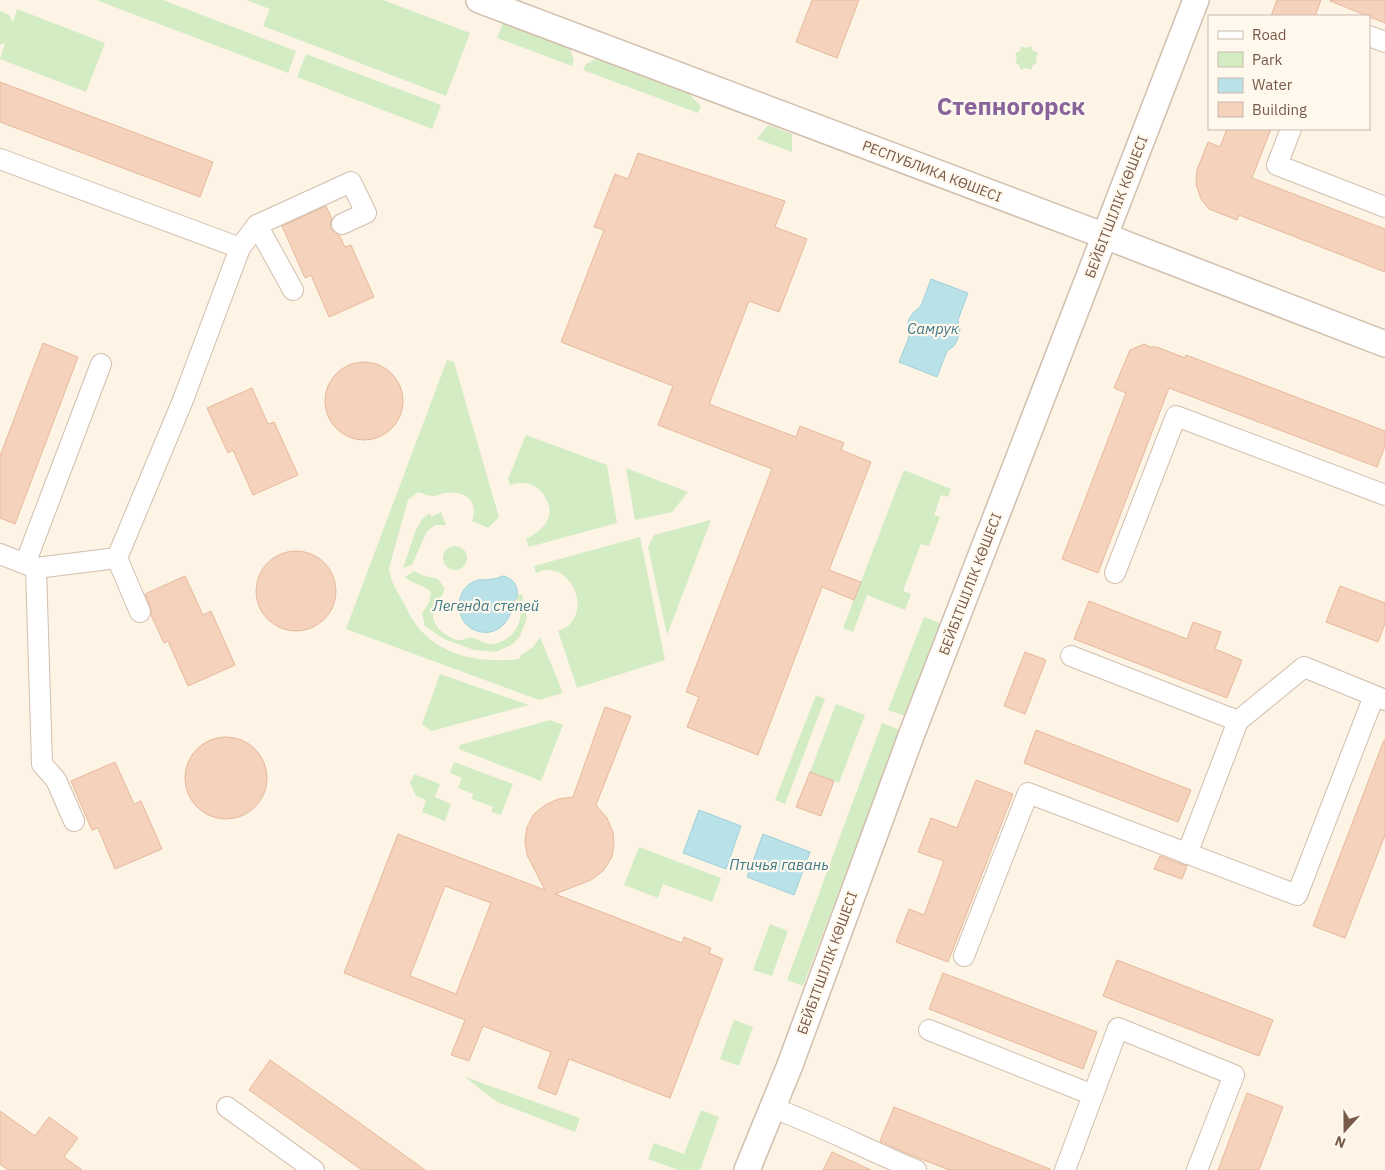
<svg xmlns="http://www.w3.org/2000/svg" width="1385" height="1170" font-family="'IBM Plex Sans',sans-serif">
<style>
.green{fill:#d3ecc3}
.water{fill:#b9e1e8;stroke:#9fd1da}
.building{fill:#f4d2bc;stroke:#e7b99b;fill-rule:evenodd}
.lines{fill:none;stroke-linecap:round;stroke-linejoin:round}
.minor-casing{stroke:#d2bead;stroke-width:22}
.tertiary-casing{stroke:#d2bead;stroke-width:28}
.minor{stroke:#fff;stroke-width:20}
.tertiary{stroke:#fff;stroke-width:25}
.labels{text-anchor:middle;dominant-baseline:central;stroke-width:4.5;stroke-linejoin:round;paint-order:stroke}
.street-label{font-size:14px;fill:#785a49;stroke:#fff8ed}
.water-label{font-size:15px;font-style:italic;fill:#3f7985;stroke:#fff8ed}
.town-label{font-size:24px;font-weight:bold;fill:#89649b;stroke:#fff8ed}
</style>
<rect width="100%" height="100%" fill="#fdf4e6"/>
<g class="green">
<polygon points="96,0 163,0 296,51 288,73"/>
<polygon points="246,0 383,0 470,33 446,96 263,26 270,9"/>
<polygon points="17,9 105,43 86,92 0,59 5,43 0,45 0,11 9,15 13,22"/>
<polygon points="503,23 570,49 574,60 572,66 497,38"/>
<polygon points="1021,46 1026,48 1031,46 1033,51 1038,53 1036,58 1037,63 1033,65 1031,70 1026,68 1021,70 1019,65 1015,63 1017,58 1015,53 1020,51"/>
<polygon points="306,54 441,105 432,129 297,77"/>
<polygon points="596,59 689,94 701,106 698,113 583,70 586,64"/>
<polygon points="768,125 792,134 792,152 757,139"/>
<path d="M447 360 454 362 499 517 488 528 472 521C479 500 465 490 444 493 441 494 436 496 433 496 428 496 422 493 418 492L408 500 389 568C390 581 397 591 404 603 407 609 410 617 415 623 438 656 482 664 519 659L521 655 533 647 540 637 563 693 539 700 346 629Z"/>
<path d="M526 435 607 465 617 523 529 547 526 539C536 534 546 527 549 516 552 504 542 488 530 484 523 482 517 483 510 485L508 479Z"/>
<polygon points="626,468 688,492 672,512 635,520"/>
<polygon points="904,470 951,489 948,497 941,495 934,515 940,517 929,546 921,544 903,591 911,594 905,610 867,595 853,632 843,628"/>
<polygon points="441,512 446,525 435,525 427,531 412,565 403,568 416,530 422,519 430,513 431,517"/>
<polygon points="711,520 667,635 648,547 654,535"/>
<path d="M640 537 665 660 577 688 558 631C563 629 568 627 571 623 587 604 572 570 548 570 544 569 540 572 536 573L534 566Z"/>
<circle cx="455" cy="558" r="12"/>
<path d="M414 571 425 576 438 579 445 589C442 597 432 608 433 617 434 628 448 638 458 640 463 641 468 637 473 638 480 640 484 644 491 644 513 643 529 617 516 598L517 594H522L527 618 520 636 513 644 496 652 474 650 444 639 425 626 422 613 429 603 431 592C424 585 412 584 405 577Z"/>
<polygon points="924,617 940,623 905,716 888,710"/>
<polygon points="440,674 529,705 431,731 422,724"/>
<polygon points="816,695 825,699 785,804 775,800"/>
<polygon points="836,704 865,715 839,783 810,772"/>
<polygon points="550,720 563,725 541,781 459,749 460,745"/>
<polygon points="882,723 900,730 803,986 787,980"/>
<polygon points="454,762 513,784 501,815 491,812 493,807 472,799 473,794 458,788 462,778 450,773"/>
<polygon points="414,774 440,784 435,797 451,804 445,821 422,812 426,800 416,796 410,783"/>
<polygon points="639,847 721,878 712,902 663,884 658,898 624,885"/>
<polygon points="770,924 788,931 772,976 753,970"/>
<polygon points="734,1020 753,1027 739,1066 720,1059"/>
<polygon points="465,1077 580,1118 575,1132 497,1102"/>
<polygon points="701,1110 719,1117 700,1170 678,1170 648,1159 654,1143 684,1154"/>
</g>
<g class="water">
<polygon points="931,279 968,293 958,320 960,329 958,338 954,346 947,351 937,377 899,362 909,337 907,327 909,319 914,312 921,306"/>
<path d="M503 576C512 578 519 585 517 596 516 599 513 602 513 606 509 623 496 637 477 631 455 624 453 592 473 582 480 578 485 581 492 579 496 579 499 577 503 576Z"/>
<polygon points="699,810 741,826 726,869 683,853"/>
<polygon points="763,834 810,852 794,895 747,877"/>
</g>
<g class="building">
<polygon points="812,0 859,0 837,58 796,42"/>
<polygon points="1277,0 1321,0 1315,16 1271,16"/>
<polygon points="1330,0 1385,0 1385,23 1330,1"/>
<polygon points="0,82 213,162 200,197 0,122"/>
<polygon points="1227,129 1271,129 1252,178 1385,229 1385,272 1239,215 1237,220 1209,209 1201,199 1196,184 1197,170 1208,142 1220,147"/>
<polygon points="638,153 785,201 775,227 807,239 779,312 749,301 709,404 796,437 800,426 844,443 841,450 871,462 829,570 861,582 854,600 822,587 758,755 687,727 699,697 686,692 772,469 658,425 673,386 561,342 604,230 594,227 615,174 628,179"/>
<polygon points="326,206 332,219 330,223 331,229 339,235 345,247 351,245 374,297 329,317 311,275 305,278 282,226"/>
<polygon points="43,343 78,357 15,524 0,518 0,456"/>
<polygon points="1144,344 1150,347 1157,347 1185,358 1186,355 1385,431 1385,446 1377,467 1169,388 1098,573 1062,559 1126,393 1114,388 1130,350"/>
<circle cx="364" cy="401" r="39"/>
<polygon points="252,388 268,424 274,422 298,475 253,495 233,450 228,453 207,408"/>
<circle cx="296" cy="591" r="40"/>
<polygon points="185,576 203,615 211,611 235,665 188,686 168,641 164,643 151,615 151,608 145,594"/>
<polygon points="1340,586 1385,603 1385,623 1378,642 1326,622"/>
<polygon points="1089,601 1187,639 1193,622 1221,632 1215,649 1242,660 1227,698 1074,639"/>
<polygon points="1025,652 1046,660 1025,714 1004,706"/>
<path d="M605 707 631 716 596 805 607 818 613 832 614 844 612 857 603 871 591 880 555 894 682 943 684 937 711 948 709 953 723 959 670 1098 569 1059 556 1095 538 1088 551 1052 483 1026 469 1061 451 1055 465 1020 344 973 398 834 545 890 527 855 525 841 527 827 534 814 545 805 558 799 573 797ZM445 886 491 903 456 994 410 976Z"/>
<polygon points="1036,730 1191,790 1178,822 1024,763"/>
<circle cx="226" cy="778" r="41"/>
<polygon points="1384,740 1385,740 1385,835 1345,938 1313,926"/>
<polygon points="115,762 134,804 141,801 162,849 115,869 98,828 92,830 71,781"/>
<polygon points="810,772 834,781 821,816 796,807"/>
<polygon points="976,780 1013,794 948,962 896,942 909,909 924,915 944,861 918,852 931,818 957,828"/>
<polygon points="1160,856 1187,866 1182,879 1154,869"/>
<polygon points="1117,960 1273,1020 1259,1056 1103,996"/>
<polygon points="943,973 1097,1032 1083,1069 929,1009"/>
<polygon points="270,1060 350,1116 425,1170 362,1170 249,1090"/>
<polygon points="1247,1093 1283,1107 1259,1170 1218,1170"/>
<polygon points="894,1107 1050,1169 1050,1170 949,1170 906,1153 880,1141"/>
<polygon points="0,1111 35,1136 49,1117 78,1138 64,1157 82,1170 8,1170 0,1164"/>
<polygon points="832,1152 871,1170 823,1170"/>
</g>
<g class="lines">
<g class="minor-casing">
<g id="minor">
<polyline points="1369,36 1385,42"/>
<polyline points="1291,129 1277,165 1385,207"/>
<polyline points="0,159 240,248"/>
<polyline points="257,225 293,290"/>
<polyline points="0,554 36,568 117,558 183,400 240,248 257,225 351,182 366,213 342,224"/>
<polyline points="117,558 140,612"/>
<polyline points="25,564 101,364"/>
<polyline points="36,568 42,764 56,780 74,821"/>
<polyline points="1115,573 1176,416 1385,495"/>
<polyline points="1071,656 1238,721"/>
<polyline points="1187,854 1238,721 1304,667 1385,700"/>
<polyline points="964,956 1028,793 1297,895 1374,696"/>
<polyline points="929,1030 1093,1095"/>
<polyline points="227,1107 314,1170"/>
<path d="M773 1108C822 1126 868 1150 916 1170"/>
<polyline points="1065,1170 1118,1028 1234,1075 1197,1170"/>
</g>
</g>
<g class="tertiary-casing">
<g id="tertiary">
<polyline points="479,0 1105,236 1385,344"/>
<polyline points="747,1170 790,1065 911,736 1196,0"/>
</g>
</g>
<use href="#minor" class="minor"/>
<use href="#tertiary" class="tertiary"/>
</g>
<g class="labels">
<g class="street-label">
<text transform="translate(932 171) rotate(21)">РЕСПУБЛИКА КӨШЕСІ</text>
<text transform="translate(1116 207) rotate(-69)">БЕЙБІТШІЛІК КӨШЕСІ</text>
<text transform="translate(970 584) rotate(-69)">БЕЙБІТШІЛІК КӨШЕСІ</text>
<text transform="translate(827 963) rotate(-70)">БЕЙБІТШІЛІК КӨШЕСІ</text>
</g>
<g class="water-label">
<text x="933" y="328">Самрук</text>
<text x="486" y="605">Легенда степей</text>
<text x="779" y="864">Птичья гавань</text>
</g>
<g class="town-label">
<text x="1011" y="106">Степногорск</text>
</g>
</g>
<rect x="1208" y="15" width="162" height="115" fill="#fff8ed" stroke="#c9b9ab"/>
<rect x="1218" y="31" width="25" height="8" fill="#ffffff" stroke="#c9b9ab"/>
<text x="1252" y="40" font-size="15" fill="#785a49">Road</text>
<rect x="1218" y="52" width="25" height="15" fill="#d3ecc3" stroke="#c9b9ab"/>
<text x="1252" y="65" font-size="15" fill="#785a49">Park</text>
<rect x="1218" y="78" width="25" height="15" fill="#b9e1e8" stroke="#c9b9ab"/>
<text x="1252" y="90" font-size="15" fill="#785a49">Water</text>
<rect x="1218" y="102" width="25" height="15" fill="#f4d2bc" stroke="#c9b9ab"/>
<text x="1252" y="115" font-size="15" fill="#785a49">Building</text>
<g transform="translate(1345 1130) rotate(201)" stroke="#fff8ed" stroke-width="4" paint-order="stroke">
<path d="M0-4L9 19L0 12L-9 19Z" fill="#785a49"/>
<text y="-8" font-size="14" font-weight="bold" text-anchor="middle" fill="#785a49">N</text>
</g>
</svg>
